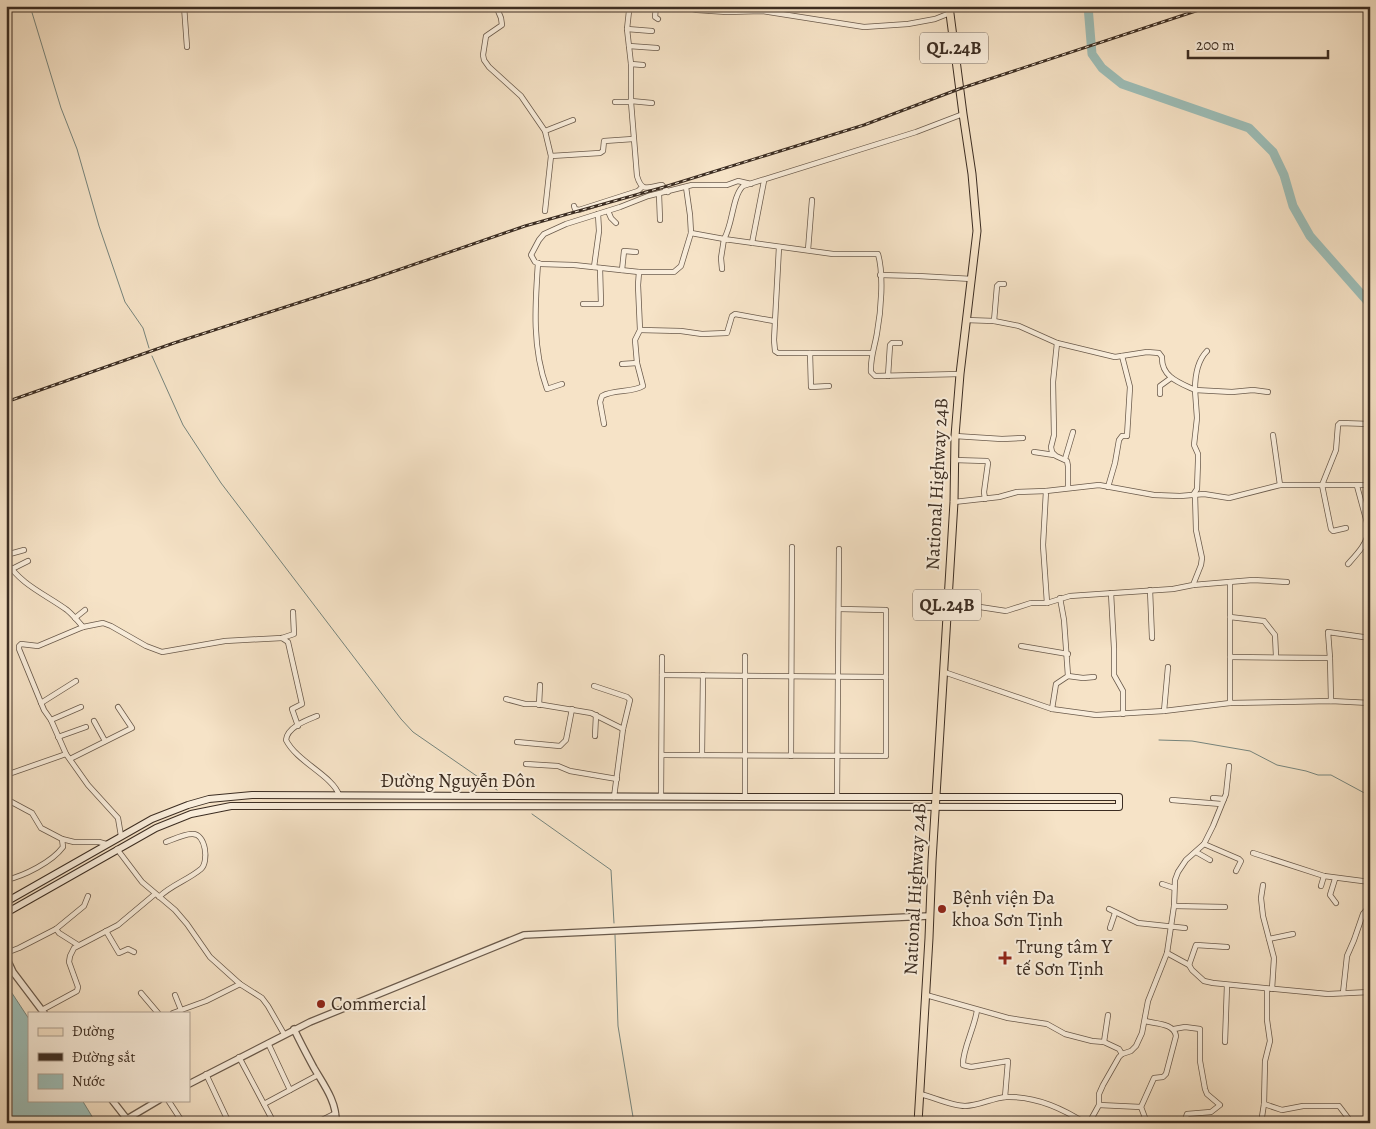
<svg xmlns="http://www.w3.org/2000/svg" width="1376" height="1129" font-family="Alegreya,serif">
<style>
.water{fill:#9dbeb8;stroke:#76847c}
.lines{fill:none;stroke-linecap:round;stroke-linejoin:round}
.stream{stroke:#76847c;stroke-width:1}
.river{stroke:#9dbeb8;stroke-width:9}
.minor-casing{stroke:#6a5a4b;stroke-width:6}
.tertiary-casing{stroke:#6a5a4b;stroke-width:8}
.secondary-casing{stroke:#3c2d22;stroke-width:8}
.primary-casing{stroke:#3c2d22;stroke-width:9}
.minor{stroke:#f9eddb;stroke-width:4.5}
.tertiary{stroke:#f9eddb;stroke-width:5.5}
.secondary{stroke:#f9eddb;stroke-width:6}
.primary{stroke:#f6e3c7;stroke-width:7}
.rail-casing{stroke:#3c2d22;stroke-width:3}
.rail{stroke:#f9eddb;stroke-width:1;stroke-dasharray:4;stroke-linecap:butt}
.poi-dot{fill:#8f2418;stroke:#f9eddb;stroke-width:2}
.labels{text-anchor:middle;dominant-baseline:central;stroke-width:4;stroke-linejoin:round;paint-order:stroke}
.shield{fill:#f9eddb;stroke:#75675a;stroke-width:1}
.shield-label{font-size:18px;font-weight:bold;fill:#3c2d22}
.street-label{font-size:19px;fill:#3c2d22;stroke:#f9eddb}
.poi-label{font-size:19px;fill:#3c2d22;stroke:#f9eddb;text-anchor:start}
</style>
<rect width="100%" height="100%" fill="#f6e3c7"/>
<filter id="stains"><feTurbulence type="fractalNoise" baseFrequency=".004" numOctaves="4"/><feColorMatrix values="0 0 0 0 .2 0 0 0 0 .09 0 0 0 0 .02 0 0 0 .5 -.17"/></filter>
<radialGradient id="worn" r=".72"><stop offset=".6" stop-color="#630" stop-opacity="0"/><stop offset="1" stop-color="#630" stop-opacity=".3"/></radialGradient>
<polygon class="water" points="6,984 29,1019 29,1100 82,1100 96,1123 6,1123"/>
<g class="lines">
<g class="stream">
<polyline points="30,6 61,108 77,149 99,226 125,302 143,328 149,348"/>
<polyline points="152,356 183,425 221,483 401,719 413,732 497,790"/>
<polyline points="1159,740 1192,741 1250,751 1277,765 1306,771 1318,775 1331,775 1370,796"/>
<polyline points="532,814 611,870 614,923"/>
<polyline points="615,935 618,1026 634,1123"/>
</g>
<polyline class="river" points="1088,6 1092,54 1102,68 1122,84 1249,128 1273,152 1284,175 1293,206 1310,236 1370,304"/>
<g class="minor-casing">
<g id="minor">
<polyline points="184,6 187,47"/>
<polyline points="496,6 501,18 502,25 486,36 483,55 484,60 489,67 521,96 545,131 551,156 545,211"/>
<polyline points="656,6 655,17 658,19"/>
<path d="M660 6 631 8 629 11 627 29 631 64V102L637 176C642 193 648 187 662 185L668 192"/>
<polyline points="681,6 697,10 727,12 762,11 864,27 908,24 935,19 950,13"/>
<polyline points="627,29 652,31"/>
<polyline points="629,46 657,48"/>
<polyline points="631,64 643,65"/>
<polyline points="631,101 652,103"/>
<polyline points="615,102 631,102"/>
<polyline points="545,131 573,120"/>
<polyline points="551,156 600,153 603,151 604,141 633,139"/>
<path d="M751 184 738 181 727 185H692L648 196 620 207 566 224 544 234 539 240 531 255 535 262 541 264 574 265 639 272H674L681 266 691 233 724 239C733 224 732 197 743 186L916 132 963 114"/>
<polyline points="686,187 690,215 691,233"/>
<polyline points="659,194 660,220"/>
<polyline points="574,206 575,209 579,210 638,191 642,187"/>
<polyline points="608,211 611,218 616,223"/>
<polyline points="752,243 764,181"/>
<polyline points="779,247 774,340 775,351 778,353 872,353"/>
<polyline points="808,250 812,200"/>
<path d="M538 263C535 306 532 348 547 389L562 384"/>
<polyline points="594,267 599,231 598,214"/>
<path d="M722 269 721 258 724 239 833 254H878C884 275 881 311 877 333 875 346 870 358 871 372L875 376 960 374"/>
<polyline points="622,270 624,251 636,252"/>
<polyline points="880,275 918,276 972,279"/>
<polyline points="583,304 601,304 600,268"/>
<path d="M966 320 994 321 1019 326 1057 343 1115 357 1147 352 1159 353 1162 357C1161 377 1180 383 1195 390L1197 418 1194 445 1198 454V461L1197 489 1193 495"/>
<polyline points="994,321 997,286 999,284 1004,284"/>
<polyline points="640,330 681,331 702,334 727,333 732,316 735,314 774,321"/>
<polyline points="1057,343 1053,382 1054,435 1051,447 1052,452 1056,456 1067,461 1068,466 1068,487"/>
<path d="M1207 351C1197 361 1195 377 1195 390L1232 392 1253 390 1268 392"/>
<polyline points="810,353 811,387 829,386"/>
<polyline points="622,364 637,363"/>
<polyline points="888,376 890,345 892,343 900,343"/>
<polyline points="1160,394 1160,386 1171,378"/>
<path d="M604 424 600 402 602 396C614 389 632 393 643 386L637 363 635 340 640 330 638 285 639 272"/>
<polyline points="1273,435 1280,485"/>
<polyline points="955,436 1002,439 1023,438"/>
<polyline points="1034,452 1054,455"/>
<polyline points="1065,459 1073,432"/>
<polyline points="954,460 987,461 988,463 984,492 985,499"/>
<polyline points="1108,487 1115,463 1119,440 1122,436 1127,436 1130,387 1122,356"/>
<polyline points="954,502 999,497 1017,492 1046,491"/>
<polyline points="1346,528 1333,531 1331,529 1322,485 1370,485"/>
<polyline points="6,555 24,550"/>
<path d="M6 561C21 585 45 594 67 610 73 615 78 621 83 627"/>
<path d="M1348 564C1357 554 1367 544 1369 530L1357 486"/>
<polyline points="12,569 28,561"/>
<polyline points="1193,585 1253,580 1287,582"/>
<polyline points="1150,590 1152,638"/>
<polyline points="1111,593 1114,648 1114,675 1123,691 1123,714"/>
<polyline points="1047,603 1043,545 1046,491 1099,485 1154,495 1180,496 1204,494 1229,498 1280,485 1322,485 1336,450 1338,425 1340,423 1370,424"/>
<polyline points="947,605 980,607 1006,611 1031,603 1047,603 1070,596 1173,589 1193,585 1201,565 1202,558 1196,530 1195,494"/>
<polyline points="1230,617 1264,621 1275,635 1276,656"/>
<polyline points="75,618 85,610"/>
<polyline points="282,638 288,642 302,704 292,709 298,726"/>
<polyline points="1021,646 1068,654"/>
<polyline points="1230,657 1330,658 1331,701"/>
<polyline points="1330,658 1328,632 1370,638"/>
<polyline points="944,672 1052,709 1096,715 1164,711 1230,703 1331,701 1370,703"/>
<polyline points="662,675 886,677"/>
<polyline points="1068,676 1083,678 1094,677"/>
<polyline points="594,686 627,697 630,700 623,729 614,797"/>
<polyline points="506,699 525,704 537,704 591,713 623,729"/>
<polyline points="41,703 76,681"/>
<polyline points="1230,703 1230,582"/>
<polyline points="539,705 540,685"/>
<polyline points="1052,709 1056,684 1068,676 1064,620 1060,598"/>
<polyline points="1164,711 1168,667"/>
<path d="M317 716C307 720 287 727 286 740 297 762 333 776 339 795"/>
<polyline points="51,720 81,707"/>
<polyline points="94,721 105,741"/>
<polyline points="595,736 596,715"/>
<polyline points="58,737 86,727"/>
<polyline points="517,742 560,746 566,740 572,709"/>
<polyline points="662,755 886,756 886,610 839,609"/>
<polyline points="702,755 703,675"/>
<polyline points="791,756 792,547"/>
<polyline points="70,759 132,728 118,707"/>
<polyline points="526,764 558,766 570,771 617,779"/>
<polyline points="6,775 66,754"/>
<polyline points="661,797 662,657"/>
<polyline points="745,797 745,656"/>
<polyline points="837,797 839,549"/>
<polyline points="1213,798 1224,799"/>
<polyline points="6,799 32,813 41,828 62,839 74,842 99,842 106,844"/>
<polyline points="1172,800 1221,804"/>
<polyline points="121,836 118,818 88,785 66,754 51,720 44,710 19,649 19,646 21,644 38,646 83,627 103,623 111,626 146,646 162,652 225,641 282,638 294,634 293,612"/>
<polyline points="1204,844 1239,859 1241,861 1236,871"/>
<polyline points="117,849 142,882 175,910 187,924 210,957 240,984 262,998 268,1006 284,1034"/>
<polyline points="1196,852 1210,860"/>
<polyline points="1253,853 1324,876 1370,882"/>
<polyline points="1335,879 1330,895 1336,903"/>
<path d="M6 880C24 876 52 862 63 847L62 839"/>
<polyline points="1162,884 1174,888"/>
<polyline points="1263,885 1261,898 1263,916 1274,958 1272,989"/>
<polyline points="1321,886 1324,876"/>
<path d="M159 897C171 885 188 880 201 869 209 862 206 833 192 834 184 834 174 839 166 842"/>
<polyline points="1174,906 1225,907"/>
<polyline points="1109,909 1138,923 1185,928"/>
<polyline points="1110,928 1115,913"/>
<polyline points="56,929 59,933 78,945"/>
<polyline points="106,931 119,953 128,949 134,952"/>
<polyline points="1269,939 1293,934"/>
<polyline points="6,953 19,948 56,929 84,906 88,896"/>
<polyline points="1167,953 1189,965 1192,970 1204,981 1213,983 1328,994 1370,992"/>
<polyline points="1189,965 1196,945 1227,947"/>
<polyline points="141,993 158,1013"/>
<polyline points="1343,993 1347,956 1354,940 1363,914 1368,908 1370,895"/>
<polyline points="175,995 181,1010"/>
<polyline points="926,995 1008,1018 1047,1024 1065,1034 1092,1041 1104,1042 1119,1049 1122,1054"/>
<polyline points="42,1010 77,991 78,987 69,962 70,956 74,948 118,925 155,894"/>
<path d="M977 1010C975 1027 962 1050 963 1065L971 1067 1008 1061 1005 1097"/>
<polyline points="173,1013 206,1001 240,984"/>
<path d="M1145 1021C1156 1024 1174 1023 1176 1036L1166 1074 1163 1077 1154 1078 1141 1107 1147 1123"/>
<polyline points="1174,1029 1185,1027 1200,1029 1200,1061 1205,1089 1207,1094 1220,1105 1211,1112 1187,1114 1184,1123"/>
<polyline points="1104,1042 1108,1015"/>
<polyline points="1225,1042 1227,985"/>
<polyline points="268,1043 290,1090"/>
<polyline points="239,1057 274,1123"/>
<polyline points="206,1074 229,1123"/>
<path d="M920 1094C933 1097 952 1106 965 1106 979 1106 992 1098 1006 1097 1034 1096 1062 1108 1085 1123"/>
<polyline points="168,1100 183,1123"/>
<polyline points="264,1104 318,1075"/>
<polyline points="1264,1104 1282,1110 1303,1106 1339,1106 1352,1123"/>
<polyline points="1099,1105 1141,1107"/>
<polyline points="316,1123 336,1113"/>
<polyline points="1089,1123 1099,1105 1099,1094 1103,1085 1119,1057 1122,1054 1131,1051 1136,1046 1142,1033 1148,1001 1167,953 1174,906 1175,880 1178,872 1186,860 1204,844 1213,826 1226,794 1229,766"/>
<polyline points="1261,1123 1264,1104 1265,1061 1270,1041 1267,1020 1267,989"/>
</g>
</g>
<g class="tertiary-casing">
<g id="tertiary">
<polyline points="6,957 13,972 44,1013"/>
<path d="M294 1029C300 1042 307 1055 314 1068 324 1085 337 1102 336 1123"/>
<polyline points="189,1084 310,1022 524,935 929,916"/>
<polyline points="112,1100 130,1123"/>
<polyline points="127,1119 159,1100"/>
</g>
</g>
<g class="secondary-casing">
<polyline id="secondary" points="6,902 152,819 188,805 209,799 252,795 745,797 1119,797 1119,807 231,806 191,814 156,828 6,913"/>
</g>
<g class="primary-casing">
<polyline id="primary" points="918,1123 929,938 932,861 954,502 955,436 960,374 977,231 972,174 963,114 949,6"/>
</g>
<use href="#minor" class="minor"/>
<use href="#tertiary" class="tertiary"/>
<use href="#secondary" class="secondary"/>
<use href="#primary" class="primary"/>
<g class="rail-casing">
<polyline id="rail" points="6,402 174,343 369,280 525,226 664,187 864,125 959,89 1211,6"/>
</g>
<use href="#rail" class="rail"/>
</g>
<g class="poi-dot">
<circle cx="942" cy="909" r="5"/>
<path d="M1002.5 950.5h5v5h5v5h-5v5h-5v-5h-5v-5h5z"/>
<circle cx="321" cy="1004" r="5"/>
</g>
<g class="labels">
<g class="shield">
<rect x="920" y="32.5" width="68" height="31" rx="4"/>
<rect x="913" y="589.5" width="68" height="31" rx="4"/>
</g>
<g class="shield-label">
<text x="954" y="48">QL.24B</text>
<text x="947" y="605">QL.24B</text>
</g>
<g class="street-label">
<text transform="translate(937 484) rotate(-87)">National Highway 24B</text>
<text x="458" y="781">Đường Nguyễn Đôn</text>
<text transform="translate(915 889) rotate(-87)">National Highway 24B</text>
</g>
<g class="poi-label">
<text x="952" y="898">Bệnh viện Đa<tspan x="952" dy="22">khoa Sơn Tịnh</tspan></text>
<text x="1016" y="947">Trung tâm Y<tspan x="1016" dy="22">tế Sơn Tịnh</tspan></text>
<text x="331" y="1004">Commercial</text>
</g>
</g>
<rect width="1376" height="1129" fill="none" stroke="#f6e3c7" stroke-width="25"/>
<rect x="8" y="8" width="1361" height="1114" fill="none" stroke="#3c2d22" stroke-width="2.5"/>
<rect x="12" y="12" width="1351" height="1104" fill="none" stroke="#3c2d22"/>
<rect x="28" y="1012" width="162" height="90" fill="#f9eddb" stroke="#ada091"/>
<rect x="38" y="1028" width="25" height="8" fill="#f6e3c7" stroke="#ada091"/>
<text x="72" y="1036" font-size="15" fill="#3c2d22">Đường</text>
<rect x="38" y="1053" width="25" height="8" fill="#3c2d22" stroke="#ada091"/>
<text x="72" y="1062" font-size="15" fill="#3c2d22">Đường sắt</text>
<rect x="38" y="1074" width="25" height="15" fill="#9dbeb8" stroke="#ada091"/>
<text x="72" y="1086" font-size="15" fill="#3c2d22">Nước</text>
<path d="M1188 50v8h140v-8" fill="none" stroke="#3c2d22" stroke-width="2.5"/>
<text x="1196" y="50" font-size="15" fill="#3c2d22" stroke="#f9eddb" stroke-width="4" paint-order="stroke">200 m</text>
<rect width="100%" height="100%" filter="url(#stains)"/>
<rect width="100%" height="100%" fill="url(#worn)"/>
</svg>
